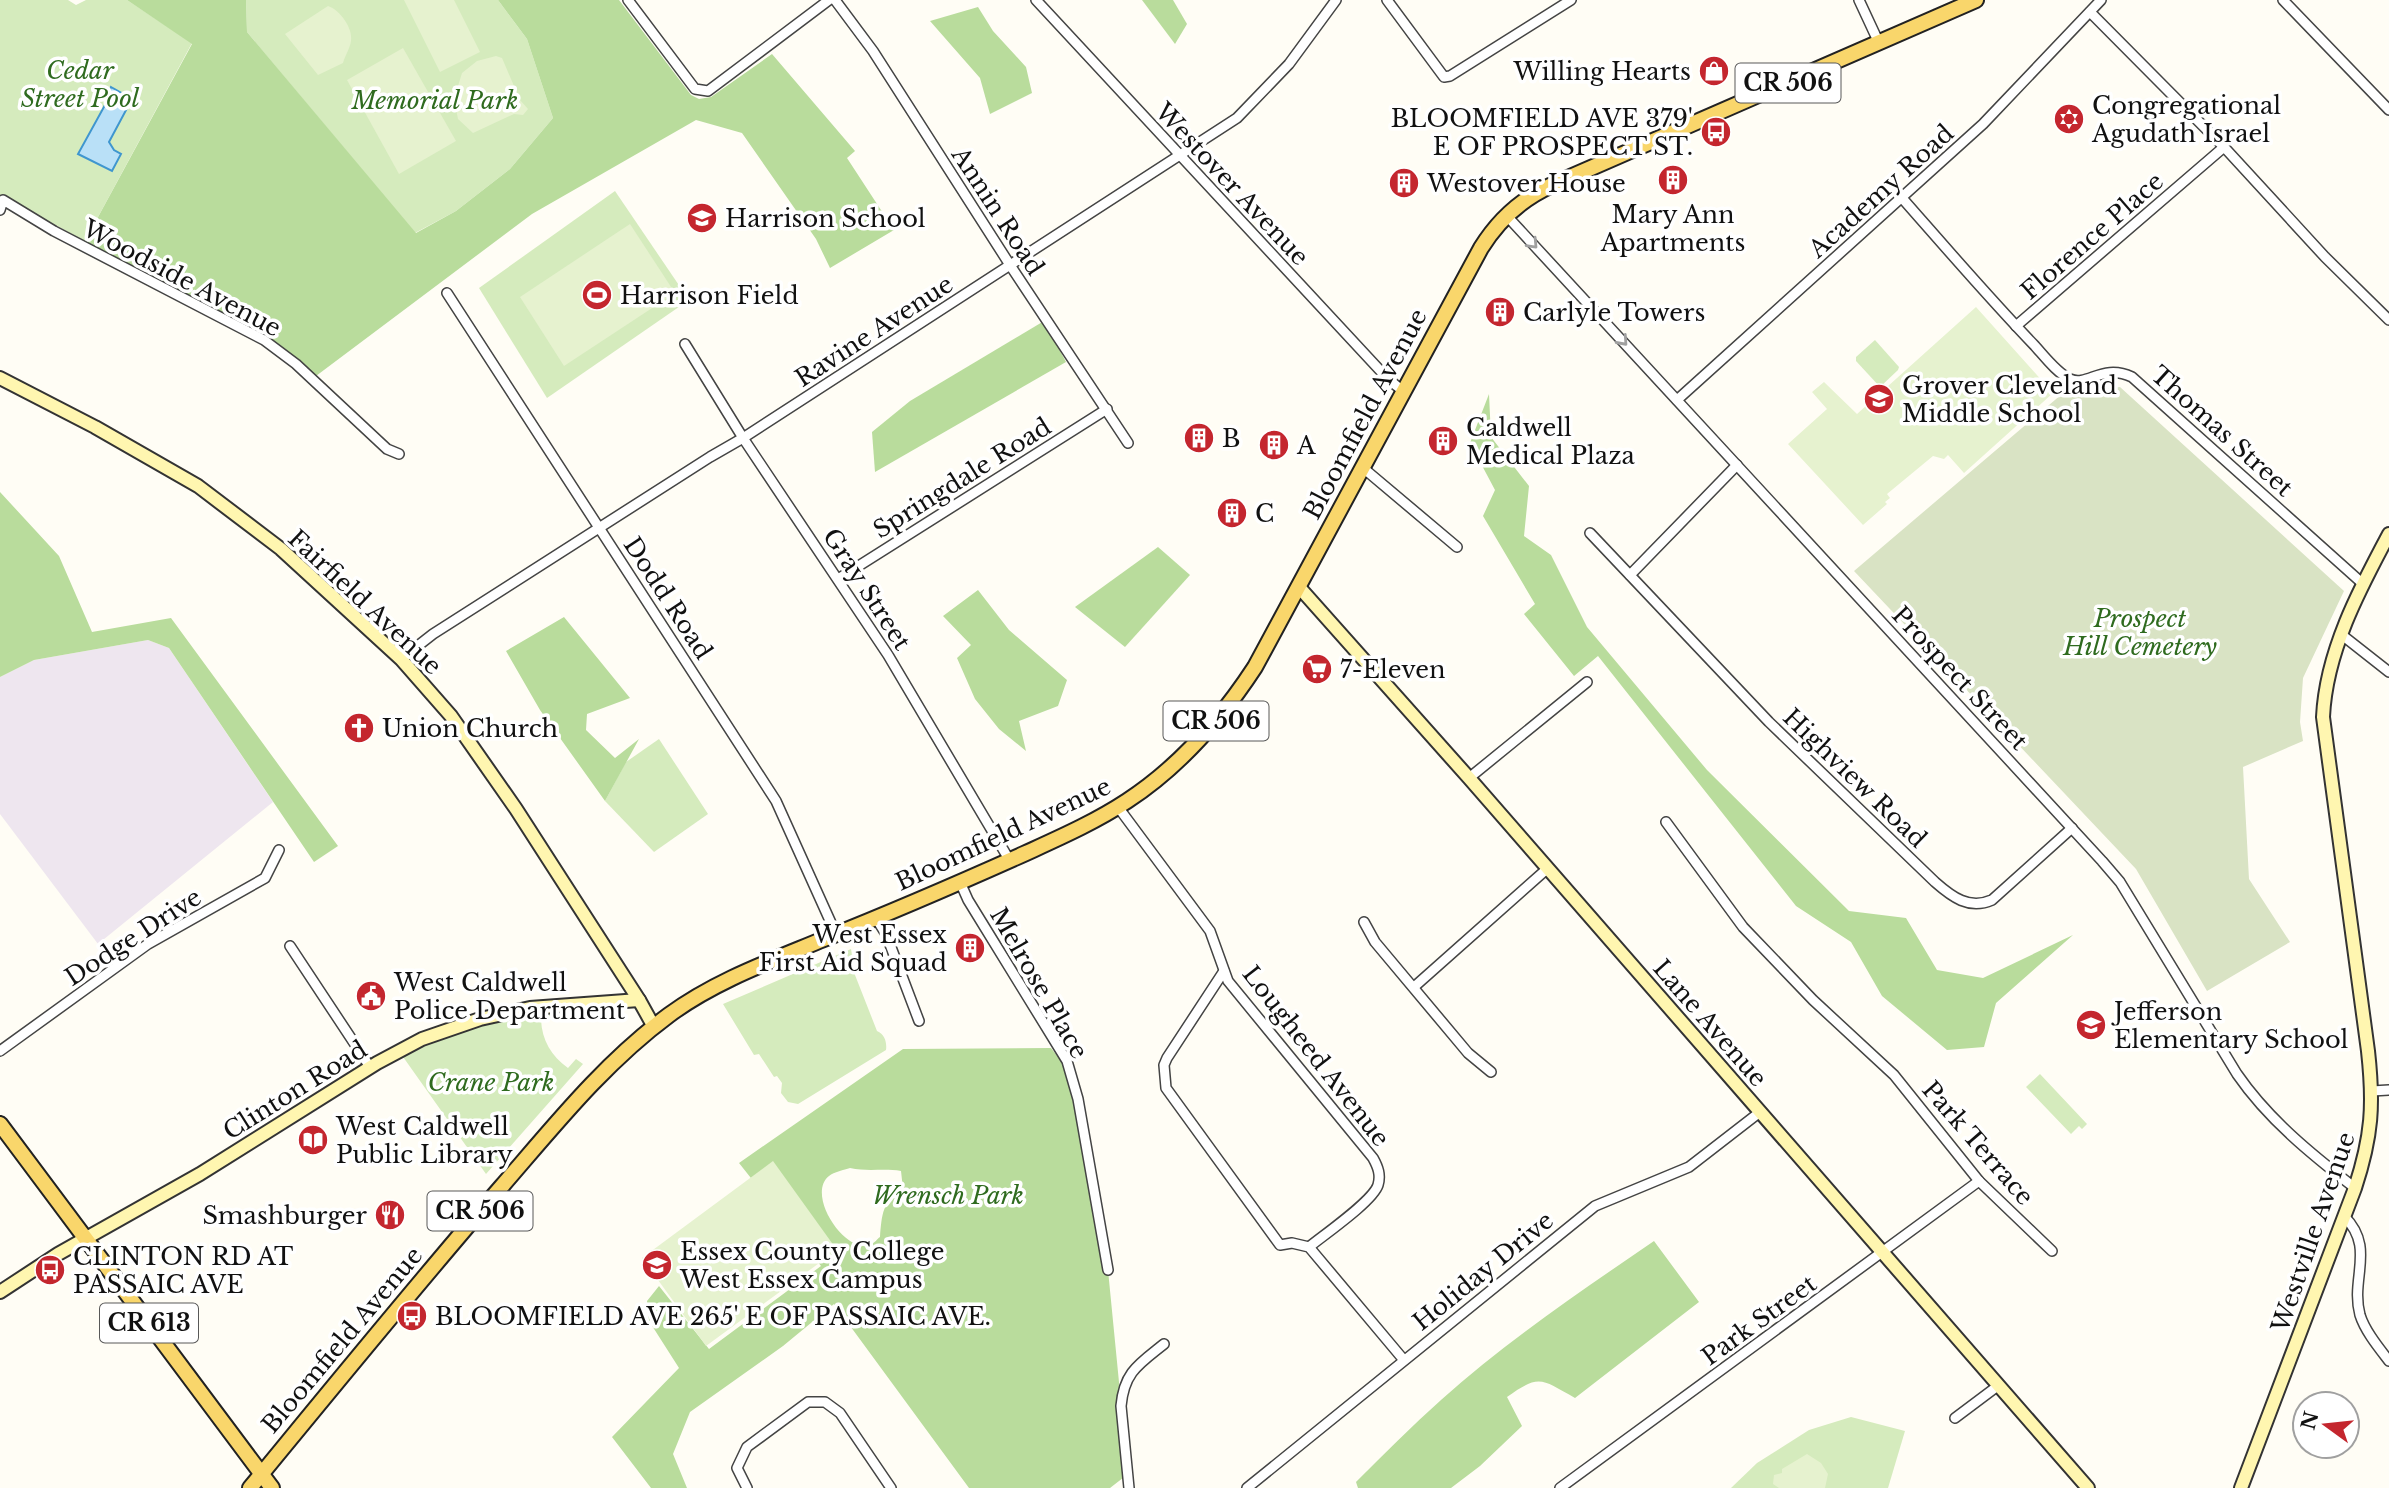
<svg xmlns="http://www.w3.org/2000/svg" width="2389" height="1488" font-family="'Libre Baskerville',serif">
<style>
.industrial{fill:#eee6ef}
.green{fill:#d5ebbd}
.forest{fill:#b9dc9c;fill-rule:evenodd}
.cemetery{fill:#d9e3c4}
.pitch{fill:#e6f2cf}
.water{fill:#b9e0f7;stroke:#3f96cf;stroke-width:2}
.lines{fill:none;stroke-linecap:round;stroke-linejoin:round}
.street-casing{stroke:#444;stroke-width:12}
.secondary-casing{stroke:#333;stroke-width:16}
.primary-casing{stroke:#222;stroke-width:18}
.street{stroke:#fff;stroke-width:9}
.secondary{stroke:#fff6b0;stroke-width:12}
.primary{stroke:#f9d66b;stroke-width:14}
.oneway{stroke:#a0a0a0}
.labels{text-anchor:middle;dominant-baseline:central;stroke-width:7;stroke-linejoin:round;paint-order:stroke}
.shield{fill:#fff;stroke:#585858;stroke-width:2}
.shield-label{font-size:23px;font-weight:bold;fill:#111}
.park-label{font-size:24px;font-style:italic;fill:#2f6b1f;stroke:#fff}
.poi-label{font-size:24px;fill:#111;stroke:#fff;text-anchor:start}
.street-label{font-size:24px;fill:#111;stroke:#fff}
</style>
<rect width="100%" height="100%" fill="#fffdf5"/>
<polygon class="industrial" points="148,640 169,648 273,802 98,944 0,814 0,677 34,660"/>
<g class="green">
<polygon points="0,0 68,0 76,5 86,0 127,0 192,43 85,241 7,199 0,198"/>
<polygon points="246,0 498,0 527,39 553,118 510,169 456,211 415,233 247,32"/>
<polygon points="615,191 689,300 547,398 479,288"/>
<polygon points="1875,340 1899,367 1898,370 1880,387 1856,361 1856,357"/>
<polygon points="659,739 708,814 654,852 605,801 626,762"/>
<path d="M851 949 855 975 877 1031C885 1034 887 1043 886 1050L798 1104 788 1102 781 1093 782 1083 777 1076 774 1077 759 1054 754 1055 723 1004Z"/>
<path d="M552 1014 553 1017 541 1020C542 1040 551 1056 568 1068L576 1059 583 1064 486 1174 401 1054 406 1055 454 1030Z"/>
<polygon points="2040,1074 2087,1124 2082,1129 2079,1126 2071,1134 2026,1087"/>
<polygon points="1851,1417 1905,1431 1888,1488 1731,1488 1757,1463 1809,1430"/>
</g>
<g class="forest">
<polygon points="127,0 246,0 247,32 416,233 456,211 510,169 553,118 527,39 498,0 619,0 691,95 699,99 711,97 772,54 855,151 847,158 894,230 830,268 816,239 742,133 696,120 532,214 316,376 85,241 192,44"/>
<polygon points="1142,0 1173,0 1187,24 1175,44"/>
<polygon points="978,7 993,31 1026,67 1032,93 990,114 980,78 930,21"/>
<polygon points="1044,321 1066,362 875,472 872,432 910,401"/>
<polygon points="1489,394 1491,437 1529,486 1524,536 1551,555 1587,627 1707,770 1849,911 1906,918 1937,970 1983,978 2073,935 1996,1003 1984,1047 1947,1050 1882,996 1851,942 1796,906 1598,656 1574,676 1524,614 1535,604 1483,516 1495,490 1470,443"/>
<polygon points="0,492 59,556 92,632 171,618 338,846 314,862 169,648 148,640 34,660 0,677"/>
<polygon points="1158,547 1190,575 1125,647 1075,607"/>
<polygon points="978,590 1009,630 1067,680 1058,706 1019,721 1026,751 999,729 975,699 957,658 971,645 943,616"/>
<polygon points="564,617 630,698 587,714 586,730 615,758 639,739 605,801 540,710 506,651"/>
<path d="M1051 1048 1071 1074 1108 1270 1128 1474 1110 1488H969L834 1304 783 1346 690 1412 673 1454 687 1488H651L612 1437 679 1368 649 1321 647 1301 659 1286 709 1349 821 1266 739 1163 903 1049ZM850 1168C868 1172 884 1168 901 1171L903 1189C882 1202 882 1214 880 1237 877 1239 875 1243 871 1244 847 1257 805 1195 829 1176 834 1172 844 1170 850 1168Z"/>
<path d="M1654 1241 1699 1302 1575 1398C1542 1380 1540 1373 1507 1397L1522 1426 1480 1466 1451 1488H1358L1356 1482C1384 1454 1412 1426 1441 1400 1507 1341 1581 1291 1654 1241Z"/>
</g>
<polygon class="cemetery" points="2120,387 2344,591 2303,678 2300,722 2303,741 2243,767 2249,879 2290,942 2207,991 2136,869 1854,571 2062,394"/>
<g class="pitch">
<polygon points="404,0 454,0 480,52 440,72"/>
<path d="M328 6C340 10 353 28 351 41 350 48 345 56 343 63L318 75 285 34Z"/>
<polygon points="403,48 456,141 399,174 347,80"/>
<polygon points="496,56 502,58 520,100 528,109 523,115 514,114 473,133 458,119 454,99 462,73 477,61"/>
<polygon points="630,224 675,293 564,366 520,297"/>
<polygon points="1976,307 2053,393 1964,473 1948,455 1944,459 1933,456 1887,494 1890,498 1885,502 1887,504 1863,525 1788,444 1827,409 1812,392 1824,382 1857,414"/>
<polygon points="773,1161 837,1250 706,1346 642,1258"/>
<polygon points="1807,1454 1821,1463 1828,1474 1825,1488 1779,1488 1773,1484 1774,1475 1782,1473 1782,1469"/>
</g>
<polygon class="water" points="111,87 132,99 109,142 114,150 121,154 112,171 78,154 110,96 108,94"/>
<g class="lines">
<g class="street-casing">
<g id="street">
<polyline points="628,0 695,89 708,91 829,0"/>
<polyline points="835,0 873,51 1010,265 1128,443"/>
<polyline points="1036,0 1388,379 1403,391"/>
<polyline points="1387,0 1444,77 1450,76 1571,0"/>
<polyline points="1859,0 1879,43"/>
<polyline points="2283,0 2389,110"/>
<polyline points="2090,12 2224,147 2325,257 2389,320"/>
<path d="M1902 198C1946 248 1989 298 2035 346 2045 357 2057 373 2070 379 2088 387 2102 363 2132 377L2362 583"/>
<polyline points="0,210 3,200 54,231 264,340 296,364 387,449 399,454"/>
<path d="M1506 215 2102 861 2120 882 2237 1074C2268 1119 2311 1154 2355 1188"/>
<polyline points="447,293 776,801 836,934"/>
<polyline points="2016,326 2224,147"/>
<polyline points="685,344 743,438 888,655 1010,861"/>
<polyline points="1677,400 1983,124 2101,0"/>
<polyline points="1362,467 1457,547"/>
<path d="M1590 533 1769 722 1935 882C1952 897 1969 910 1992 900L2072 828"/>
<polyline points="1630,575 1737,465"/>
<polyline points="838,579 1107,409"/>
<polyline points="2342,635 2389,672"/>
<polyline points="401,659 433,634 710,457 743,438 1237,118 1289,64 1336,0"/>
<polyline points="1469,778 1587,682"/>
<path d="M1118 807 1210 931 1228 981 1373 1158C1378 1167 1381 1175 1378 1185 1373 1201 1325 1234 1309 1247"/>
<polyline points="1666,822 1743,927 1813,1000 1894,1075 1979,1181 2052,1251"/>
<polyline points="960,882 968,900 1067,1061 1078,1099 1108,1270"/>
<polyline points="876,918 886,934 919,1021"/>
<polyline points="1364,922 1375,942 1468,1053 1491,1072"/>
<polyline points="290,946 370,1067"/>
<polyline points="1224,971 1167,1058 1164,1065 1166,1088 1280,1245 1292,1243 1309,1247 1403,1359"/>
<polyline points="1414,987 1548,868"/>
<polyline points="0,1051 148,944 265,878 279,850"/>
<polyline points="2372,1091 2389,1090"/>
<path d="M2344 1216C2376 1248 2350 1278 2360 1315 2365 1331 2379 1348 2389 1361"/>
<polyline points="1955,1418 1999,1385"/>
<polyline points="747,1488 737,1468 747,1447 808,1402 825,1402 840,1413 891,1488"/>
<path d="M1129 1488 1121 1406C1124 1372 1139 1364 1164 1344"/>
<polyline points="1247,1488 1595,1206 1689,1167 1760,1112"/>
<polyline points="1560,1488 1979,1181"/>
</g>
</g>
<g class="secondary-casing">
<g id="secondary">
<polyline points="0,378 95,427 198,486 281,549 401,659 451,716 516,809 639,1000 654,1027"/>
<polyline points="1299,587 1469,778 2088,1488"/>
<polyline points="0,1292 58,1254 200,1174 377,1063 422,1039 480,1019 530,1008 639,1000"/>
<path d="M2241 1488 2355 1188C2372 1136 2374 1105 2368 1051L2323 717C2326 652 2359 590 2389 534"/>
</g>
</g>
<g class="primary-casing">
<g id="primary">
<polyline points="0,1124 272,1488"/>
<path d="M250 1488C333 1387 416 1285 502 1186 554 1126 604 1063 669 1015 715 981 771 961 824 939 892 912 959 883 1026 853 1061 837 1095 822 1127 801 1179 767 1221 719 1255 667L1481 248C1499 219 1521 199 1552 185L1976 0"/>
</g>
</g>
<use href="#street" class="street"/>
<use href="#secondary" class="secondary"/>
<use href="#primary" class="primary"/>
</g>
<defs><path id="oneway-chevron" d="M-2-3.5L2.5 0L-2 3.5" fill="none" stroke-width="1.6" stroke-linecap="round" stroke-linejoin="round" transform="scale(1.75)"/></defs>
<g class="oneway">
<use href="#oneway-chevron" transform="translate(1533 244) rotate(47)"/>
<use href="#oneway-chevron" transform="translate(1623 341) rotate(48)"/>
</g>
<defs>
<g id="shop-disc" transform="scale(1.575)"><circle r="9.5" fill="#c4262e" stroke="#fff"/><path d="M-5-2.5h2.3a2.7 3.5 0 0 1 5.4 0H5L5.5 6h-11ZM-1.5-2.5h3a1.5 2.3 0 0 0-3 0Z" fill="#fff"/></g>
<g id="synagogue-disc" transform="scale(1.575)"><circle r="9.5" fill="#c4262e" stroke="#fff"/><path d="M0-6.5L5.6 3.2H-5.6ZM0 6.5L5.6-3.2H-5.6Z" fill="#fff"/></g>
<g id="bus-disc" transform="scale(1.575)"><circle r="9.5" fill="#c4262e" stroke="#fff"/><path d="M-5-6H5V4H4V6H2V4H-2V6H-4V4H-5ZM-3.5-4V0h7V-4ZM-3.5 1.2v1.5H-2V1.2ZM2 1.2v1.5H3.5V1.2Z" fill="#fff"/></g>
<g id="building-disc" transform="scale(1.575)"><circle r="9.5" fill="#c4262e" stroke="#fff"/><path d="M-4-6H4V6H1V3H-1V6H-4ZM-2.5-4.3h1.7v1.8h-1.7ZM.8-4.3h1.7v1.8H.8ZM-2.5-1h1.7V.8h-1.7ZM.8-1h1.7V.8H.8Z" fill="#fff"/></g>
<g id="school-disc" transform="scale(1.575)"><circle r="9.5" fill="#c4262e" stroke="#fff"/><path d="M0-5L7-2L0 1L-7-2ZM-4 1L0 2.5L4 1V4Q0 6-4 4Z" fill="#fff"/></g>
<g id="stadium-disc" transform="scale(1.575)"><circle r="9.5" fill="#c4262e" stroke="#fff"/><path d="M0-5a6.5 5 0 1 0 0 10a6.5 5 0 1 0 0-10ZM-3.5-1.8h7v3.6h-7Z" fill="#fff"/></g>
<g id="supermarket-disc" transform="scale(1.575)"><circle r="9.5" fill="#c4262e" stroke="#fff"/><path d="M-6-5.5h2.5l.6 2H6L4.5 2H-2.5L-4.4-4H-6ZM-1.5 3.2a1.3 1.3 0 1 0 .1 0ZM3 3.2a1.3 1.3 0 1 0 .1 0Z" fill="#fff"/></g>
<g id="church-disc" transform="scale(1.575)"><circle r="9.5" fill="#c4262e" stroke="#fff"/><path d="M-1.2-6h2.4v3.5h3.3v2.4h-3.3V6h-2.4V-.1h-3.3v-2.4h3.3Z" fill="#fff"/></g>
<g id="civic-disc" transform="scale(1.575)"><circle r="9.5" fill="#c4262e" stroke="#fff"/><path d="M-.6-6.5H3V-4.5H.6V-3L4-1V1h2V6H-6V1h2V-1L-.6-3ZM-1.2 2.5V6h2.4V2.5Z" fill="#fff"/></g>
<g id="library-disc" transform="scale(1.575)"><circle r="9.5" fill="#c4262e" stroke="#fff"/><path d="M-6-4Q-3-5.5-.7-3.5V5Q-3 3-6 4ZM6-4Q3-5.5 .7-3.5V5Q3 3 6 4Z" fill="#fff"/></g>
<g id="restaurant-disc" transform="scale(1.575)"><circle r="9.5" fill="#c4262e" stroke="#fff"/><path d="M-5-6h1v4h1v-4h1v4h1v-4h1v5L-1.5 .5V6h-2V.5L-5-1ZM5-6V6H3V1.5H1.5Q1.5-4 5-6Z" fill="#fff"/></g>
<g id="university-disc" transform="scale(1.575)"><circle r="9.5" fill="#c4262e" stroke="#fff"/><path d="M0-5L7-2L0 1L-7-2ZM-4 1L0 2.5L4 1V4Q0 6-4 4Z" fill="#fff"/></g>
</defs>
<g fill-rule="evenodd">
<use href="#shop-disc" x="1714" y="71"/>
<use href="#synagogue-disc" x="2069" y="119"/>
<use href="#bus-disc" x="1716" y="132"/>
<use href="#building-disc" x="1673" y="180"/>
<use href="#building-disc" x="1404" y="183"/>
<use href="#school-disc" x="702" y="218"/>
<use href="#stadium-disc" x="597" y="295"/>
<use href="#building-disc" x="1500" y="312"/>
<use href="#school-disc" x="1879" y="399"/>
<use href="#building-disc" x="1199" y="438"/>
<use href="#building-disc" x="1443" y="441"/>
<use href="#building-disc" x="1274" y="445"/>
<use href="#building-disc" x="1232" y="513"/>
<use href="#supermarket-disc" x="1317" y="669"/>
<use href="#church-disc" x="359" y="728"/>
<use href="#building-disc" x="970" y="948"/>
<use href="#civic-disc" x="371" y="996"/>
<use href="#school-disc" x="2091" y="1025"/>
<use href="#library-disc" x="313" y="1140"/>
<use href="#restaurant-disc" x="390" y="1215"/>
<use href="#university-disc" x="657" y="1265"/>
<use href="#bus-disc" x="50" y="1270"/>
<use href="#bus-disc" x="412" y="1316"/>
</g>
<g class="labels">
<g class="shield">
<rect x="1735.5" y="63.5" width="105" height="39" rx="5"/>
<rect x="1163.5" y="701.5" width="105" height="39" rx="5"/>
<rect x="427.5" y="1191.5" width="105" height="39" rx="5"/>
<rect x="100" y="1303.5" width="98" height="39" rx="5"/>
</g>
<g class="shield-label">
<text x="1788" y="83">CR 506</text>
<text x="1216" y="721">CR 506</text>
<text x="480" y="1211">CR 506</text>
<text x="149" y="1323">CR 613</text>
</g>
<g class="park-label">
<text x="80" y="70">Cedar<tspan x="80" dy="28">Street Pool</tspan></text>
<text x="435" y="100">Memorial Park</text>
<text x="2140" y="618">Prospect<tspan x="2140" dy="28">Hill Cemetery</tspan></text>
<text x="491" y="1082">Crane Park</text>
<text x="948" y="1195">Wrensch Park</text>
</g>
<g class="poi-label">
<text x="1691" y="71" text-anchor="end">Willing Hearts</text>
<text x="2092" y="105">Congregational<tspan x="2092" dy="28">Agudath Israel</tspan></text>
<text x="1693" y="118" text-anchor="end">BLOOMFIELD AVE 379'<tspan x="1693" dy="28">E OF PROSPECT ST.</tspan></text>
<text x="1427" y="183">Westover House</text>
<text x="1673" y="214" text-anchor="middle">Mary Ann<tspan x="1673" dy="28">Apartments</tspan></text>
<text x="725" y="218">Harrison School</text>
<text x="620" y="295">Harrison Field</text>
<text x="1523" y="312">Carlyle Towers</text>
<text x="1902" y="385">Grover Cleveland<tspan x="1902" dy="28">Middle School</tspan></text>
<text x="1466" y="427">Caldwell<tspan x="1466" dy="28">Medical Plaza</tspan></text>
<text x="1222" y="438">B</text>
<text x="1297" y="445">A</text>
<text x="1255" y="513">C</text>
<text x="1340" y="669">7-Eleven</text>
<text x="382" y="728">Union Church</text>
<text x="947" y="934" text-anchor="end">West Essex<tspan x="947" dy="28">First Aid Squad</tspan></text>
<text x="394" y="982">West Caldwell<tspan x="394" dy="28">Police Department</tspan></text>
<text x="2114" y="1011">Jefferson<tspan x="2114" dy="28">Elementary School</tspan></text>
<text x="336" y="1126">West Caldwell<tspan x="336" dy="28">Public Library</tspan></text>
<text x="367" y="1215" text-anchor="end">Smashburger</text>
<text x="680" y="1251">Essex County College<tspan x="680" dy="28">West Essex Campus</tspan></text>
<text x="73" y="1256">CLINTON RD AT<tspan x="73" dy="28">PASSAIC AVE</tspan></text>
<text x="435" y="1316">BLOOMFIELD AVE 265' E OF PASSAIC AVE.</text>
</g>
<g class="street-label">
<text transform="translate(1232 184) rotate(47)">Westover Avenue</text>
<text transform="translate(1881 191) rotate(-42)">Academy Road</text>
<text transform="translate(998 211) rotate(57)">Annin Road</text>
<text transform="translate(2092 236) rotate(-41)">Florence Place</text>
<text transform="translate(182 278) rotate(28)">Woodside Avenue</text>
<text transform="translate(874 331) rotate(-33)">Ravine Avenue</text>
<text transform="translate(1365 414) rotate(-62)">Bloomfield Avenue</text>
<text transform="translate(2222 431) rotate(42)">Thomas Street</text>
<text transform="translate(962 478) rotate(-32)">Springdale Road</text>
<text transform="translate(867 589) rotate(57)">Gray Street</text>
<text transform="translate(668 598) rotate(57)">Dodd Road</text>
<text transform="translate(365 602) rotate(43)">Fairfield Avenue</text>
<text transform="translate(1960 678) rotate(47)">Prospect Street</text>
<text transform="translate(1855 778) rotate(44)">Highview Road</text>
<text transform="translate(1003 834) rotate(-25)">Bloomfield Avenue</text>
<text transform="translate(133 937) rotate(-33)">Dodge Drive</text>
<text transform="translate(1039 983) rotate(60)">Melrose Place</text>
<text transform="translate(1710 1023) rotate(49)">Lane Avenue</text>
<text transform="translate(1316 1056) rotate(52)">Lougheed Avenue</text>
<text transform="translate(295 1090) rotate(-32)">Clinton Road</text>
<text transform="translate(1978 1143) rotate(49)">Park Terrace</text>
<text transform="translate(2313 1232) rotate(-71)">Westville Avenue</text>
<text transform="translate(1483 1271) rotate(-39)">Holiday Drive</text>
<text transform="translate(1759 1320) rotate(-36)">Park Street</text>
<text transform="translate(342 1340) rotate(-50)">Bloomfield Avenue</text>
</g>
</g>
<g transform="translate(2326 1425) rotate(285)"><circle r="33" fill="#ffffff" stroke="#a0a0a0" stroke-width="2"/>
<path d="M0-5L12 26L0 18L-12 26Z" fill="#c4262e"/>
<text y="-10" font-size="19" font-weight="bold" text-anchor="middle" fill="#111111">N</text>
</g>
</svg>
